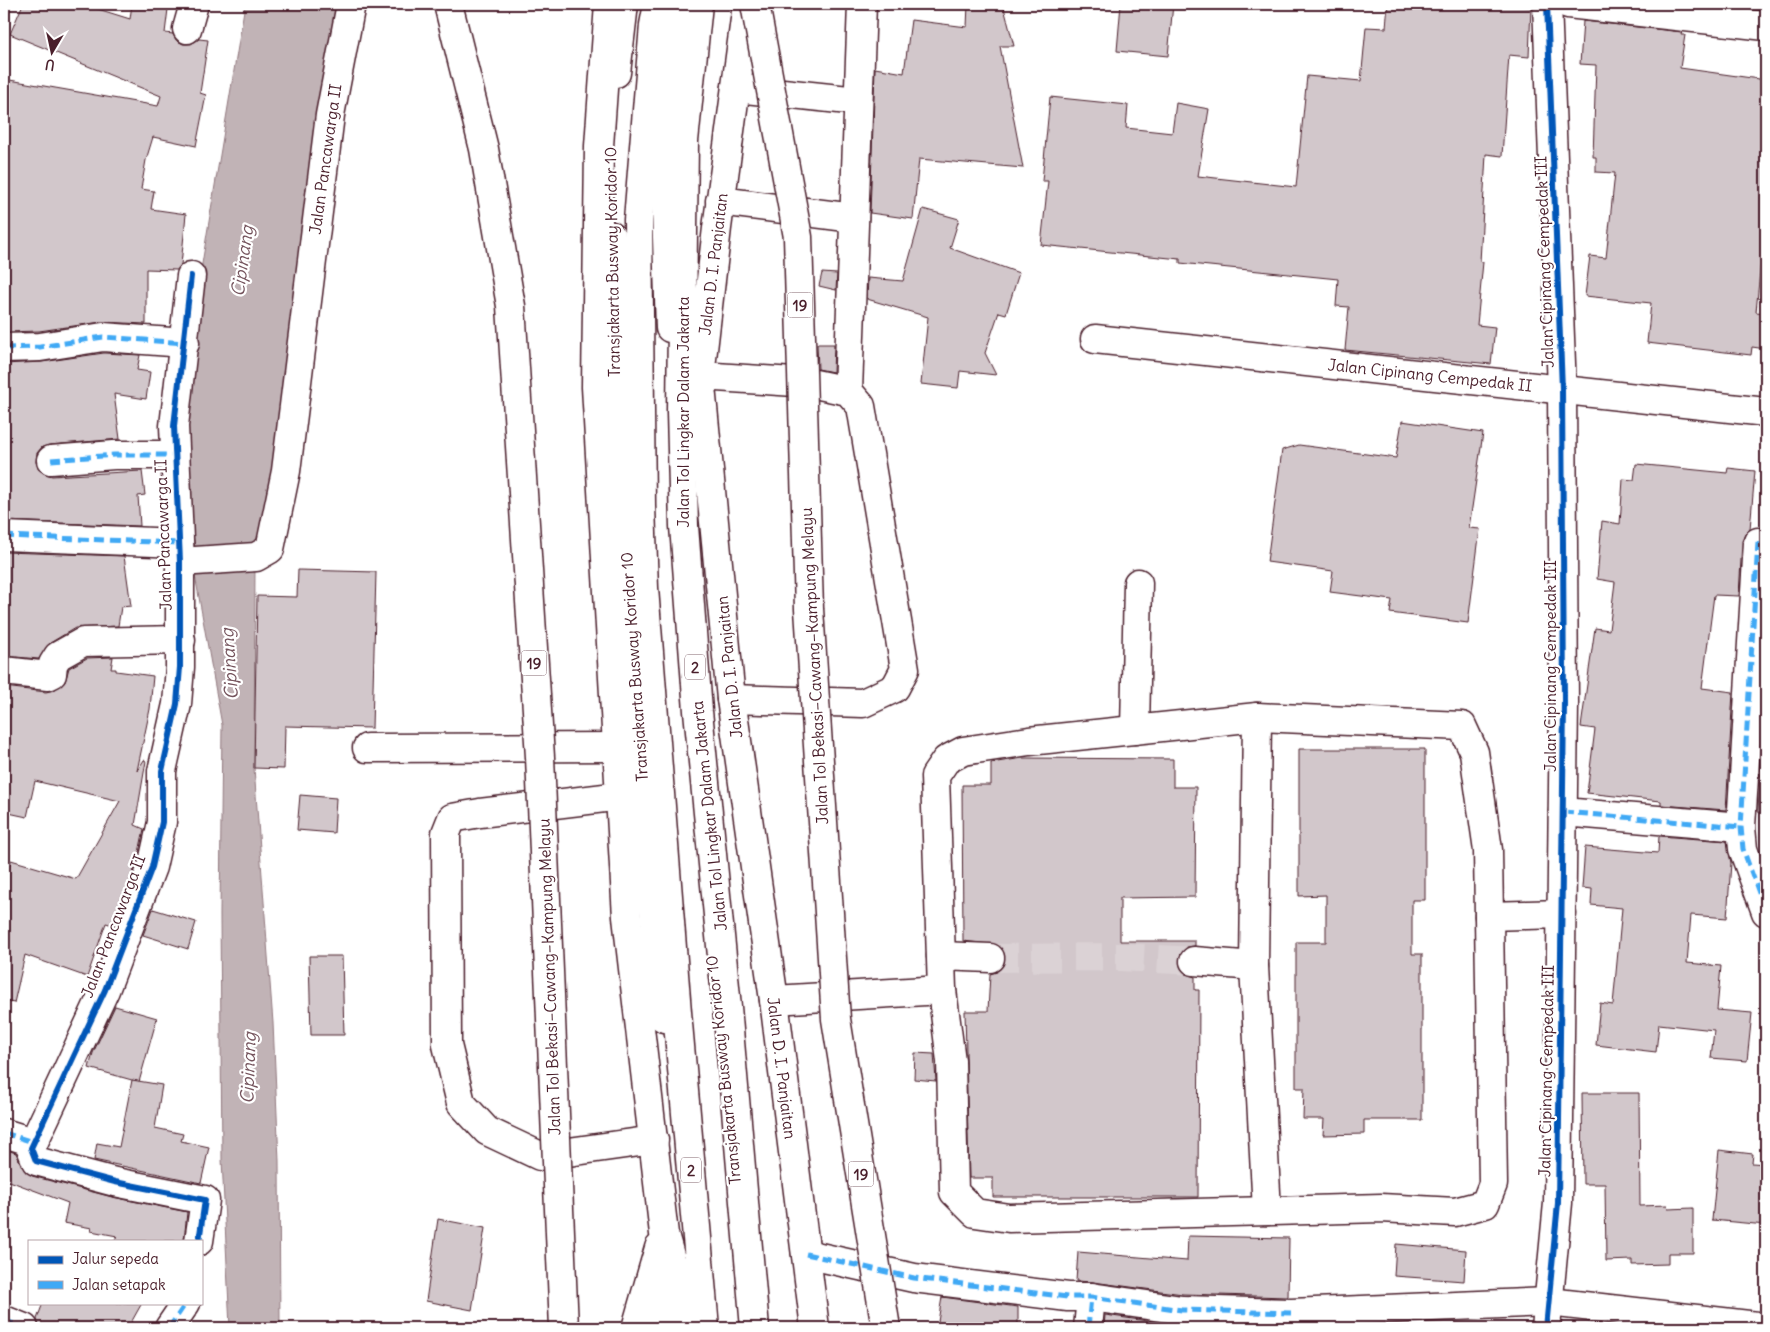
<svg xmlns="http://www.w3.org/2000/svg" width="1770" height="1332" font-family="Delius,sans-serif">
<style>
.water{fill:#c1b3b6;stroke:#91787e}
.building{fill:#d2c7cb;stroke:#4a1f2b}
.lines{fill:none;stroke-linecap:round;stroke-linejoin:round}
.minor-tunnel{stroke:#dbd2d5;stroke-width:28;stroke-dasharray:28 14;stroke-linecap:butt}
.minor-casing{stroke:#4a1f2b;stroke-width:31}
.highway-casing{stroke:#4a1f2b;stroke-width:31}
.minor{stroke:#fff;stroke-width:28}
.highway{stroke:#fff;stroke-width:28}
.highway-bridge-casing{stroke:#4a1f2b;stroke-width:31;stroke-linecap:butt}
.highway-bridge{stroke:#fff;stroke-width:28}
.quiet{stroke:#3fa9f5;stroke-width:5;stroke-dasharray:10 5;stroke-linecap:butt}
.cycleway-casing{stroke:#fff;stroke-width:9}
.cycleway{stroke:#0057b8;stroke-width:6}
.labels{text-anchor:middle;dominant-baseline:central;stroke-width:4.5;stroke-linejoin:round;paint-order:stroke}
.shield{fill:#fff;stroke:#80626b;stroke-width:1}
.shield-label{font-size:15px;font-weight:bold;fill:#4a1f2b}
.street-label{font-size:16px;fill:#4a1f2b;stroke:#fff}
.water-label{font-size:18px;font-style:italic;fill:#74535c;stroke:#fff}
</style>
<rect width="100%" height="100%" fill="#fff"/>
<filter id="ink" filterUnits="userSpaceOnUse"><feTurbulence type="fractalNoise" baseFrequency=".02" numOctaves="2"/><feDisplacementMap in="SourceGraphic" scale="10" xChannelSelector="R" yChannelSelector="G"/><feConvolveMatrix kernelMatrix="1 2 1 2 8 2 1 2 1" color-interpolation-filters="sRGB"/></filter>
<g filter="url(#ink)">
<g class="water">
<polygon points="245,4 340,4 264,550 185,559 182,447 200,276"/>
<polygon points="255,560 254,768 273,1023 279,1161 280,1328 230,1328 222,1159 220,915 222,725 193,564"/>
</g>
<g class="building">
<polygon points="23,4 82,4 130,19 132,4 168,9 165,33 173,34 176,40 183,44 191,44 199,39 208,40 200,93 206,95 196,146 153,137 146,160 141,189 154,191 151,209 186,214 181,265 177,270 146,269 146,324 101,322 39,331 4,332 4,79 158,106 161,96 10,34"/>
<polygon points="968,4 1003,4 1014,46 1000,46 1023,168 919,159 913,219 870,213 875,68 904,73 911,20 967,27"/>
<polygon points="1121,4 1173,4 1168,56 1117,51"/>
<polygon points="1388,4 1489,4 1531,7 1529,57 1509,55 1502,156 1486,154 1480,262 1483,262 1477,325 1495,327 1491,364 1345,350 1349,307 1336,306 1338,279 1180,263 1180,259 1041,245 1048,181 1042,181 1050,97 1128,105 1126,128 1172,133 1176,103 1209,109 1198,176 1296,187 1307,76 1361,81 1366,27 1386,28"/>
<polygon points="1583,21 1682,32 1681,35 1685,35 1680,68 1766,80 1766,208 1756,312 1766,313 1766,349 1752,347 1751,355 1647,343 1651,303 1585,296 1590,256 1606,258 1615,173 1596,172 1596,157 1593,157 1596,65 1580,64"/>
<polygon points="923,209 959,219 950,248 1019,273 1006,314 999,312 985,353 996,375 960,371 958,388 921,384 928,317 867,299 868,278 903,281"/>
<polygon points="822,273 837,274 836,290 819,286"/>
<polygon points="817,344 834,344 833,372 818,369"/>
<polygon points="104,353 140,355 137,370 150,372 146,399 114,394 120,439 49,445 42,447 37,453 36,462 38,469 45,474 52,476 142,471 145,495 138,496 140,526 4,521 4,364 42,362"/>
<polygon points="1402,421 1483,433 1469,528 1480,529 1468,623 1390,613 1392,600 1330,592 1333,571 1267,562 1282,450 1299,445 1396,458"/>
<polygon points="1636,464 1727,473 1728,468 1755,471 1750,529 1745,534 1742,541 1739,596 1714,595 1702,688 1733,692 1726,810 1661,805 1661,801 1587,793 1595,729 1581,727 1595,628 1609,630 1615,582 1597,579 1602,521 1620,524 1623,479 1634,480"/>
<polygon points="4,552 124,556 131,606 121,607 118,626 75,628 50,643 39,659 4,656"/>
<polygon points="298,570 376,572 372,728 285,726 284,769 254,768 257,596 297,597"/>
<polygon points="113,657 111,669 116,669 116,671 153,676 150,709 137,771 144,760 146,761 135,825 144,829 137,862 113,925 106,923 87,977 25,955 14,1003 4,1001 4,885 11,860 76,879 120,801 35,781 27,817 4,812 4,687 46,692 54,690 65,682 69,668 87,658"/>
<polygon points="1764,696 1766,696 1766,813 1758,812"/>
<polygon points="1299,749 1425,749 1425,900 1412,900 1412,954 1422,954 1422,1120 1364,1120 1364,1134 1323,1135 1324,1119 1303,1119 1304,1088 1296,1088 1296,942 1326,942 1326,895 1299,896"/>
<polygon points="1023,758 1173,759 1173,787 1196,787 1195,897 1120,898 1120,941 1195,941 1195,946 1187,947 1181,952 1178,960 1180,967 1185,974 1195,977 1195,990 1199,990 1198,1197 993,1197 993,1178 969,1178 965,1011 988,1011 990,974 997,972 1003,967 1006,958 1004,950 998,945 963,941 962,785 991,785 991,763"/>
<polygon points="300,795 336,798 334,833 297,830"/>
<polygon points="1659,836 1727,841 1731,863 1727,918 1691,915 1687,963 1721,966 1717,1010 1752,1013 1747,1061 1711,1058 1714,1030 1659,1024 1656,1052 1596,1045 1600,1003 1613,1005 1622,908 1591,905 1592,889 1582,888 1585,847 1658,853"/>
<polygon points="153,909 196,922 188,949 143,935"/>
<polygon points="309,956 342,956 344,1035 311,1035"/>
<polygon points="115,1006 157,1018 139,1082 89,1068 93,1053"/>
<polygon points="915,1053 934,1054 936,1081 914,1079"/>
<polygon points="132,1080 162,1085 155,1128 183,1134 181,1141 209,1147 201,1183 94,1160 97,1143 119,1147"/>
<polygon points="1582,1093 1639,1093 1640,1206 1667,1205 1668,1209 1693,1208 1693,1253 1668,1253 1668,1264 1632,1265 1632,1260 1606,1261 1605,1184 1583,1184"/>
<polygon points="4,1149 16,1153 22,1167 32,1176 112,1197 187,1212 184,1241 114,1241 117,1236 91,1231 92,1228 64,1223 68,1203 4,1179"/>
<polygon points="1719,1150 1753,1154 1752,1163 1766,1164 1766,1225 1712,1220"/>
<polygon points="438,1219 485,1228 472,1310 426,1301"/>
<polygon points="1188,1236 1289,1238 1288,1297 1183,1294 1093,1282 1076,1281 1078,1252 1187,1261"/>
<polygon points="1396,1244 1466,1250 1464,1281 1394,1276"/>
<polygon points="942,1297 1018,1307 1018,1328 937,1328"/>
<polygon points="43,1303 142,1303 128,1328 39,1328 37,1319"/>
<polygon points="1105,1315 1182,1326 1277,1328 1104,1328"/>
</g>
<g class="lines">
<polyline class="minor-tunnel" points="990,958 1121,957 1194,961"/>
<g class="minor-casing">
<g id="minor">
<polyline points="1568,4 1766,26"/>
<polyline points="187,29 194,4"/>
<polyline points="616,73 624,4"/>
<polyline points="736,88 858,101"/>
<polyline points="720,201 854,218"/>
<path d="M611 236C613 497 640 758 664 1018"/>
<polyline points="191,276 174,426 180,562 180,667 177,704 162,771 162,822 152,867 105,990 31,1148 36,1161 115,1182 205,1200 199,1241"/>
<polyline points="670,328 664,145 679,4"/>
<polyline points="1095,339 1766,412"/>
<polyline points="4,348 40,347 103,337 185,343"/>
<polyline points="700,376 810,383 848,391 861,406 905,669 895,688 863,703 731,699"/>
<polyline points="848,391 862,4"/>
<polyline points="51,460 114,455 174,455"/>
<polyline points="4,536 179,543"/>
<polyline points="1758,542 1741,827 1743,849 1766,912"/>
<polyline points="180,562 256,557 270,549 286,471 330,115 351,4"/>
<polyline points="4,671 48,676 52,674 53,664 58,656 83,642 181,640"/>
<polygon points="1257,717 1462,726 1474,752 1488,850 1493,1184 1485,1204 1455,1212 1381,1208 1009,1218 975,1213 954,1192 951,1061 942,990 935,776 946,760 963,751 1029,741"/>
<polyline points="1257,717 1254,966 1267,1211"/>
<polyline points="1135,730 1138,583"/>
<polyline points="367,748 618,747"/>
<polyline points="621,796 480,813 452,818 446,833 447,1045 461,1103 487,1131 540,1156 654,1140"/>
<polyline points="1563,812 1741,827"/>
<polyline points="1489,916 1562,914"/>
<polyline points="941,956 990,958"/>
<polyline points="1194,961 1254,966"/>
<polyline points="774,1000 942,990"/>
<polyline points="4,1133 33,1142"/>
<polyline points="806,1254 914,1278 1068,1297 1091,1297 1182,1310 1291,1313 1549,1302 1766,1327"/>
<polyline points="4,1320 24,1328"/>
<polyline points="169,1328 186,1303"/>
<polyline points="636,1328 659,1248"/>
<polyline points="1088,1328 1091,1297"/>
<polyline points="1546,1328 1558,1203 1564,703 1562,389 1547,4"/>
</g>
</g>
<g class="highway-casing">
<g id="highway">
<polyline points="609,4 599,146 596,387 627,917 664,1234 683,1302 684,1328"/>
<polyline points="658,4 654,25 638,220 641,506 644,588 677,1012 705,1328"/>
<polyline points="698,4 684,141 681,412 684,526 698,711 727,1007 755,1328"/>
<polyline points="747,4 717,228 700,376 731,699 774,1000 815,1328"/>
<polyline points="661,1328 663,1263"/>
</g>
</g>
<use href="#minor" class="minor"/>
<use href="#highway" class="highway"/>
<g class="highway-bridge-casing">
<g id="highway-bridge">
<polyline points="448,4 484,149 511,306 540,757 564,1328"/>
<polyline points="755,4 798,237 809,609 836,1019 886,1328"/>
</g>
</g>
<use href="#highway-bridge" class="highway-bridge"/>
<g class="quiet">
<polyline points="4,348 40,347 103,337 185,343"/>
<polyline points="51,460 114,455 174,455"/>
<polyline points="4,536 179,543"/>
<polyline points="1758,542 1741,827 1743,849 1766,912"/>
<polyline points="1563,812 1741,827"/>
<polyline points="4,1133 33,1142"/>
<polyline points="806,1254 914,1278 1068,1297 1091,1297 1182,1310 1291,1313"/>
<polyline points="4,1320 24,1328"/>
<polyline points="169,1328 186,1303"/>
<polyline points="1088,1328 1091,1297"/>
</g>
<g class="cycleway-casing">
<g id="cycleway">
<polyline points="191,276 174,426 180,562 180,667 177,704 162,771 162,822 152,867 105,990 31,1148 36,1161 115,1182 205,1200 199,1241"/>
<polyline points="1546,1328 1558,1203 1564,703 1562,389 1547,4"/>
</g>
</g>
<use href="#cycleway" class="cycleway"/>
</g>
</g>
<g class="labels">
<g class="shield">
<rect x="787.5" y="292.5" width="25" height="25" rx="4"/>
<rect x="521.5" y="650.5" width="25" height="25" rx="4"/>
<rect x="685" y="654.5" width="20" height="25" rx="4"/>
<rect x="681" y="1157.5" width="20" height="25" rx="4"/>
<rect x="848.5" y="1161.5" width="25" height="25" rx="4"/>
</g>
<g class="shield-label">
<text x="800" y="305">19</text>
<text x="534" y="663">19</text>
<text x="695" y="667">2</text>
<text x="691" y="1170">2</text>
<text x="861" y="1174">19</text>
</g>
<g class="street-label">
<text transform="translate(325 159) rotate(-82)">Jalan Pancawarga II</text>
<text transform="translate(612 262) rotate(-91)">Transjakarta Busway Koridor 10</text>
<text transform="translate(1544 262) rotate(-92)">Jalan Cipinang Cempedak III</text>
<text transform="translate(713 264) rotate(-83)">Jalan D. I. Panjaitan</text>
<text transform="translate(1430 375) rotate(6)">Jalan Cipinang Cempedak II</text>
<text transform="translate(683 412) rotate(-90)">Jalan Tol Lingkar Dalam Jakarta</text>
<text transform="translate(163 535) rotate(-92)">Jalan Pancawarga II</text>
<text transform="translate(814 666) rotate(-93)">Jalan Tol Bekasi–Cawang–Kampung Melayu</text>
<text transform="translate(1550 666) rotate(-90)">Jalan Cipinang Cempedak III</text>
<text transform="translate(634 667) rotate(-94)">Transjakarta Busway Koridor 10</text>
<text transform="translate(729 667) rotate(-96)">Jalan D. I. Panjaitan</text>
<text transform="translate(709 816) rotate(-96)">Jalan Tol Lingkar Dalam Jakarta</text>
<text transform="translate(113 926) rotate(-69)">Jalan Pancawarga II</text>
<text transform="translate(549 977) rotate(-92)">Jalan Tol Bekasi–Cawang–Kampung Melayu</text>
<text transform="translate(782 1068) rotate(83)">Jalan D. I. Panjaitan</text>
<text transform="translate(723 1070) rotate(-96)">Transjakarta Busway Koridor 10</text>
<text transform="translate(1546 1071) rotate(-89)">Jalan Cipinang Cempedak III</text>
</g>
<g class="water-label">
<text transform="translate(242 261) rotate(-82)">Cipinang</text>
<text transform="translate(229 664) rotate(-94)">Cipinang</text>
<text transform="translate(248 1068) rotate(-88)">Cipinang</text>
</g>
</g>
<rect width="1770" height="1332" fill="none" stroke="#fff" stroke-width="20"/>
<rect x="10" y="10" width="1750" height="1312" fill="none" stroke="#4a1f2b" stroke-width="2" filter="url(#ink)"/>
<rect x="28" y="1240" width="175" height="65" fill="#ffffff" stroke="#b7a5aa"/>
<rect x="38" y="1256" width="25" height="8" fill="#0057b8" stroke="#b7a5aa"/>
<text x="72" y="1264" font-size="15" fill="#4a1f2b">Jalur sepeda</text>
<rect x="38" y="1281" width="25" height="8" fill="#3fa9f5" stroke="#b7a5aa"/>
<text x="72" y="1290" font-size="15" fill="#4a1f2b">Jalan setapak</text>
<g transform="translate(52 52) rotate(189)" stroke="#ffffff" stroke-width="4" paint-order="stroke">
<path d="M0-4L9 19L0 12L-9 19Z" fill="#4a1f2b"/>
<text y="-8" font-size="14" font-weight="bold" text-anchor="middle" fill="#4a1f2b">U</text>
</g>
</svg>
